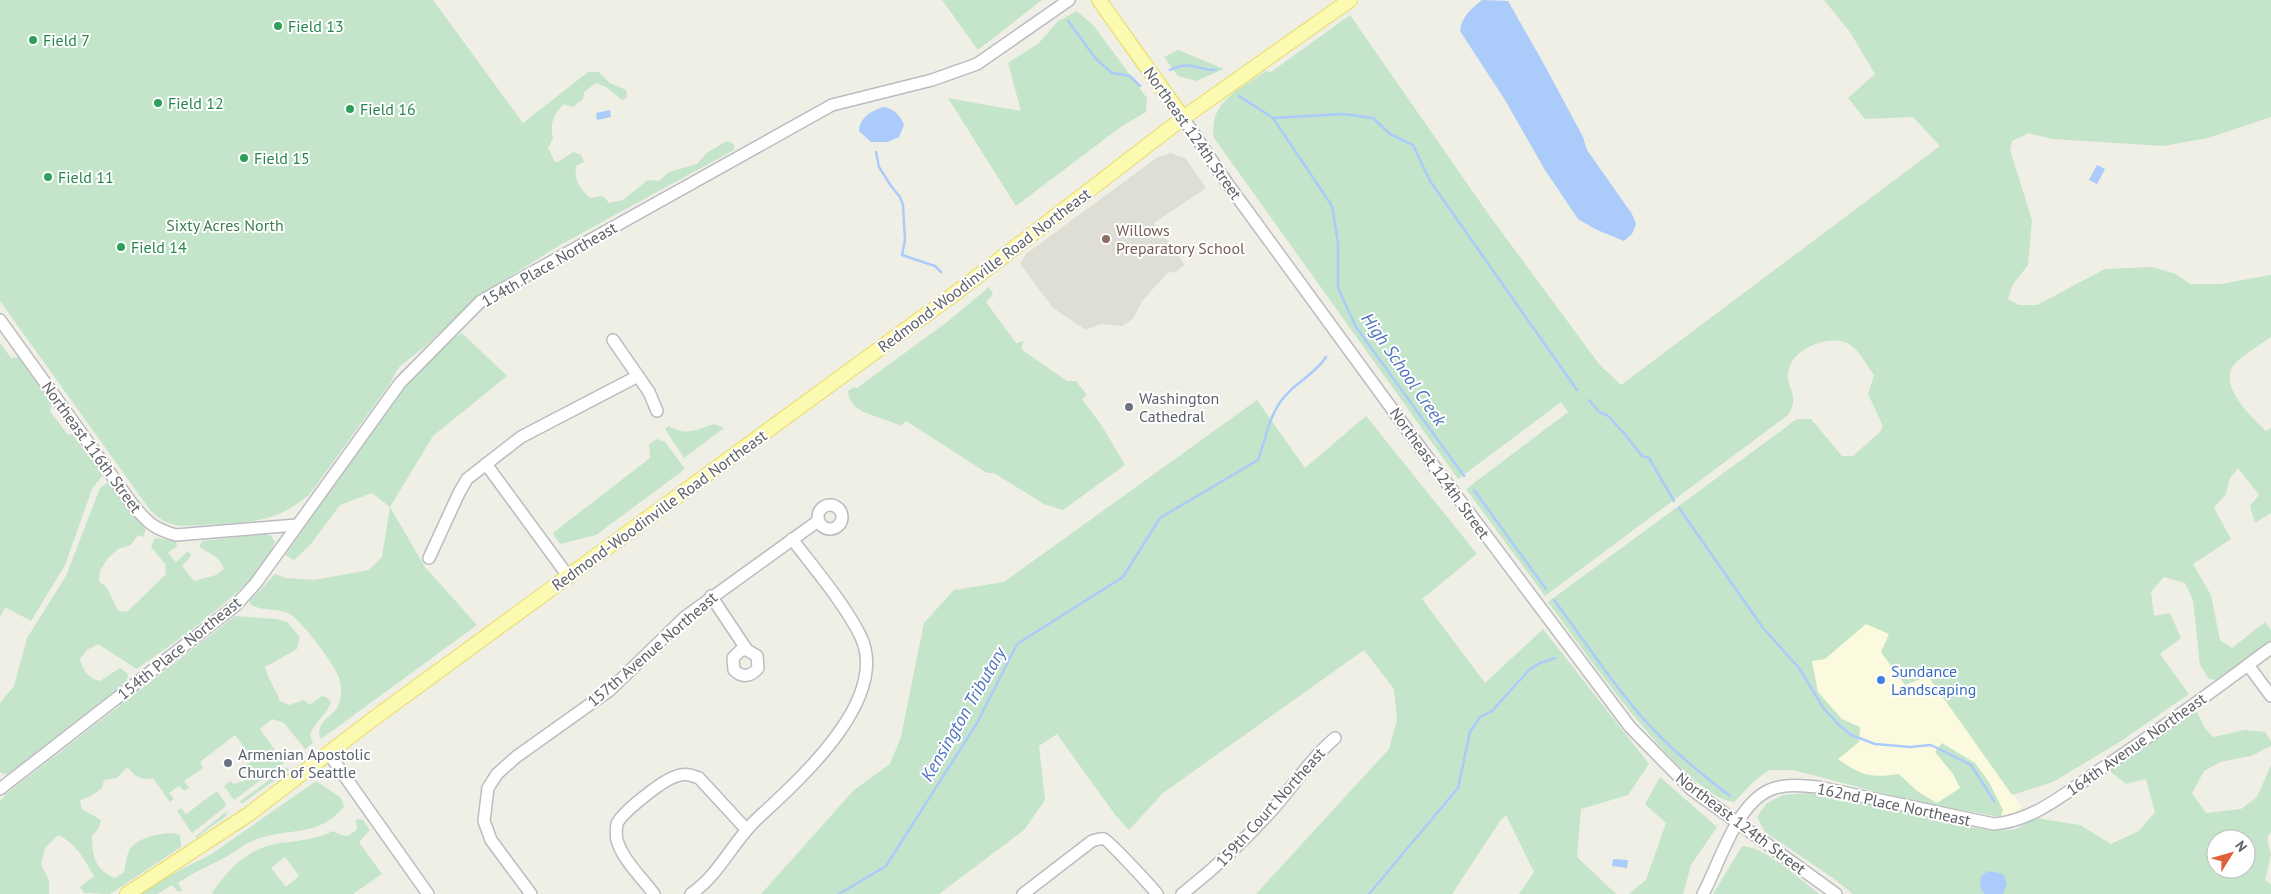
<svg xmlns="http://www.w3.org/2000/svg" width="2271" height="894" font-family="'PT Sans',sans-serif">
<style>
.commercial{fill:#fcfade}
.education{fill:#dfded4}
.green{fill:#c4e5c9;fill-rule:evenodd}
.water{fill:#abcbfa}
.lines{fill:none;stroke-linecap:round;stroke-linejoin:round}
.stream{stroke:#abcbfa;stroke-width:2.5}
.minor-casing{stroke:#bbbcc1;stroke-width:14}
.major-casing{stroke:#eada64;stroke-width:16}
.minor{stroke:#fff;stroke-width:11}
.major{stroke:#fbfab0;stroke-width:14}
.leisure-dot{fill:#2e9e5b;stroke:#fff;stroke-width:2}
.education-dot{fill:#8d6e63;stroke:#fff;stroke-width:2}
.worship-dot{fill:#6b7280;stroke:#fff;stroke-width:2}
.shop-dot{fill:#3f7fe0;stroke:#fff;stroke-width:2}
.labels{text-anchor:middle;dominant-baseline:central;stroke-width:4;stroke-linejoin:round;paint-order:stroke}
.leisure-label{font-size:16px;fill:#27864d;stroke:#fff;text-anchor:start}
.street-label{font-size:16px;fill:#5e6066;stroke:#fff}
.park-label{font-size:16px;fill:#398148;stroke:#fff}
.education-label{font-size:16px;fill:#785e54;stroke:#fff;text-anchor:start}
.worship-label{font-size:16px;fill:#5b616d;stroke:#fff;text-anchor:start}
.shop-label{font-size:16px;fill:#366cbe;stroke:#fff;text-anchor:start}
.water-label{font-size:18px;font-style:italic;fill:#4e73be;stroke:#fff}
</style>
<rect width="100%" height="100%" fill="#efefe6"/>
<polygon class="commercial" points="1870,599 1928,676 2022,807 2015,813 2001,817 1916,802 1848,783 1766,679"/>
<polygon class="education" points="1171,153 1186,159 1206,188 1154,223 1185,265 1174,273 1169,271 1142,301 1133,319 1122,326 1100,324 1086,330 1053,308 1020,264 1026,254 1080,214 1158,157"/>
<g class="green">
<path d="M0 0H433L523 123 588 72H599L610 83 626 90 627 97 622 100 606 87 596 83 584 92 583 99 573 107 563 104C554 116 549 123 553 138L548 148 555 162 560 161 573 152 581 155 584 162 576 166C574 180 580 189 590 198L603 196 609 203 623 200 648 180 659 181 669 172 697 164 708 152 727 141 734 144V150L560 245 482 294 423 348 399 367 389 385 309 495C299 503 289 510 276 515 252 525 208 524 181 526 167 524 159 519 150 510L0 301Z"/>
<polygon points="942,0 1042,0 978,50"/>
<path d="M1824 0H2271V117L2208 138 2163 146 2052 139 2028 133 2012 141 2010 150 2032 220 2028 265 2013 284 2008 299 2019 305H2037L2105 269 2152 267 2176 274 2190 284H2220L2271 275V337C2263 343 2237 359 2233 366 2219 387 2252 418 2266 431L2271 428V513L2255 523 2250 506 2259 495 2238 468 2230 478 2226 494 2214 508 2231 539 2193 564 2211 595 2220 640 2232 648 2265 622 2271 630V641L2219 680 2209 679 2200 665 2193 600 2185 583 2164 577 2151 592 2154 616 2170 613 2181 638 2160 654 2189 694 2121 741 2053 782 2012 795 1928 676 1905 685 1881 652 1889 634 1866 624 1825 659 1812 661 1818 692 1842 719 1860 727 1859 742 1838 759C1862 776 1871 778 1899 774L1917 791 1937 803 1960 788 1953 774 1935 752 1942 743 1975 763 1989 782 2003 810 2001 817 1916 802 1793 770H1769L1754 781 1734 802C1684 797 1580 645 1548 602L1797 419H1811L1842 456H1853L1880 432 1883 426 1868 394 1874 375C1867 366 1861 354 1853 347 1836 331 1795 347 1789 368 1783 388 1802 392 1788 415L1545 596 1466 489 1568 412 1561 402 1458 479 1214 138C1208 102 1240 89 1266 71L1271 72 1350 15 1489 215 1599 364 1621 385 1940 146 1913 117 1865 119 1848 98 1875 74 1850 32Z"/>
<polygon points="1077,11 1094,26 1147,98 1146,112 1122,126 1016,206 948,98 1021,111 1008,63 1039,43 1057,22"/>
<polygon points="1178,50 1224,69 1196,81 1178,76 1164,57"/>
<path d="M989 287 993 294 986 302 1016 343 1024 341 1021 349 1067 381H1076L1087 395 1082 399 1102 426 1125 465 1063 510 1044 504 994 473H987L906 421 900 426C883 416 849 415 848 391L854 387 857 388 947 322Z"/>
<path d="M462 333 507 376 433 436 390 507 425 567 477 625 321 739C314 724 329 719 337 708 342 700 342 687 339 678 335 665 302 621 290 614 278 607 262 612 250 604V601L275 574 286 578 314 580 369 570 382 557 390 507 372 493 340 505 310 545 294 560 285 555 400 393 444 345Z"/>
<polygon points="0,343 11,358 19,357 53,404 50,411 68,435 72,434 103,475 92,489 65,565 31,621 5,607 0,617"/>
<polygon points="1257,400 1305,468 1366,416 1477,554 1422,599 1485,683 1543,629 1649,764 1628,795 1581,809 1577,857 1616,894 1519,894 1534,872 1506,815 1500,821 1452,894 1256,894 1389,749 1397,720 1394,689 1364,650 1163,793 1129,830 1116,816 1057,734 1039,746 1045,800 1024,830 939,894 761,894 854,790 890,764 901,737 924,623 954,590 1004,582"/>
<path d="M714 424 724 428 684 458 665 429 669 426C687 437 697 429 714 424Z"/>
<polygon points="657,439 665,442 685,469 596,535 560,544 553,533 650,458 649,444"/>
<path d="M109 482 146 530 143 537 138 535 131 545 118 549 107 559 100 571 99 581 107 588 118 611 127 612 166 574 165 564 151 547 155 538 176 541 177 546 168 553 176 562 187 552 190 553 191 556 182 566 194 581 216 575 224 569C217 552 210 556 199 546L202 541 266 534 271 536 275 542C262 584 173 643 137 669L98 644 87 650 80 659C83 671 89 679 100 681L120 668 128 674 127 681 7 775 0 772V703L14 686 27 638 66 576 100 488Z"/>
<path d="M235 616 276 619 287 622 300 637 297 649 265 667C268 679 276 689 280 701L289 705 304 700 310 705 322 696 328 698 331 702C327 715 314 722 310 735L313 743 305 749 284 723 272 719 260 729 284 763 234 800 224 786 231 781 234 784 244 781 250 773 246 765 254 760 235 735 200 762 203 768 184 781 189 788 184 791 179 786 169 793 174 799 170 802 153 778C140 781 135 776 127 767L117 778 104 780 102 788 91 796 80 800 82 809 101 820 98 829 92 836C92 856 95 870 115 878L124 872C126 865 126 855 130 849 138 837 169 830 180 835L181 847 110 894 84 893 80 887 94 876C84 859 77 844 58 835L45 848 41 865 49 880V894H0V801L6 794Z"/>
<path d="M2196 710 2205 728 2213 737 2245 730 2265 732 2271 741V746L2251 756 2220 762 2204 771 2192 793 2206 813 2241 809 2257 797 2271 765V832L2267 838 2271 855 2265 880 2271 884V894H1853L1833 878 1765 832 1757 817 1767 803 1783 795 1808 793 1855 800 1971 827 1999 831 2016 829 2037 818 2080 825 2111 844 2139 831 2155 812 2146 779 2126 784 2110 771ZM2216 839H2246V869H2216Z"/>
<polygon points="287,767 289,770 243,803 239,802"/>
<polygon points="1660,777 1717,827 1691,865 1683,894 1629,894 1646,880 1666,823 1645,804"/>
<path d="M316 781 341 798 344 807C318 836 296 828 263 837 247 841 236 852 222 859 207 867 192 873 178 883L182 890 178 892 172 885 157 894H140L164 878 210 855Z"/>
<polygon points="217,791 226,804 225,807 192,833 177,811 181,808 186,814"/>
<polygon points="227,811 226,816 196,838 195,837"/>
<path d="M356 819 363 820 370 830 359 842 382 874 353 894H213L212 892C231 867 248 848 280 843 298 841 317 839 333 831L341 835 348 836 357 829ZM285 857 299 876 286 887 271 868Z"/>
<path d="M1742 846C1766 847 1800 880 1820 894H1713Z"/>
</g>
<g class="water">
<path d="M1482 0 1508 1 1545 66 1583 137 1587 150 1632 214 1636 224 1632 234 1624 241 1597 230 1578 219 1545 170 1505 100 1460 31C1461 17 1472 8 1482 0Z"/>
<path d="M884 107C894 109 900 115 904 125L899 137 888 142H871L859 131C859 118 872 110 884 107Z"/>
<polygon points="610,110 611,117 597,120 596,113"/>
<polygon points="2097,165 2105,169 2097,184 2089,180"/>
<polygon points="1613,859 1628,860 1627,868 1612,866"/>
<polygon points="1988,871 2003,874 2007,883 2003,894 1985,894 1980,888 1981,876"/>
</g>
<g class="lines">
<g class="stream">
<polyline points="1068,21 1096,59 1112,73 1130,76 1140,86"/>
<path d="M1170 70C1193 60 1194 70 1216 70"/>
<polyline points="1239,96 1273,118 1332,206 1338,243 1338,288 1356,327 1464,476"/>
<polyline points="1273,118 1343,114 1373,118 1390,134 1413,145 1430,181 1577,390"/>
<polyline points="876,152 879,167 891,186 900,197 903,205 905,240 902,255 935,266 941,272"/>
<polyline points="1589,400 1599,412 1607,415 1623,432 1642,456 1649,458 1674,501"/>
<polyline points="1474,490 1546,589"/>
<polyline points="1679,508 1763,628 1799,668 1824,709 1839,725 1851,735 1875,744 1910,747 1931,745 1971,765 1994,801"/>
<path d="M1554 600C1579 633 1601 667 1627 699 1655 736 1693 768 1730 796"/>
<path d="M839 894 886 866 977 723 1017 644 1123 577 1160 518 1258 460C1265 441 1269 417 1281 401 1293 383 1315 375 1326 357"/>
<polyline points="1369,894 1458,788 1470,732 1480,717 1492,711 1529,670 1540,663 1555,658"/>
</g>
<g class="minor-casing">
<g id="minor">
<polyline points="1183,118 1227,183 1422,450 1630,727 1691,789 1836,894"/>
<path d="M0 320 133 505C147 522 154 529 176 535L297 525"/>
<polyline points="613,340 649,392 657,411"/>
<polyline points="486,464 568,576"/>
<circle cx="830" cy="517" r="12"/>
<polyline points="429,558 459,493 467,479 521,437 638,376"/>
<path d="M711 596 747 650 757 656 758 668C751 677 742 678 734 670L733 658 741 650H747"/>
<polyline points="2248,665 2271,696"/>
<polyline points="329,754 428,894"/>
<polyline points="0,789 235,606 256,583 400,383 481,301 832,105 932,80 977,64 1069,0"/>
<polyline points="531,894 491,840 484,821 488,788 497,774 516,757 610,690 685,617 818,521"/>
<path d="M654 894C642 878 622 859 617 840 616 837 616 828 617 824 621 813 664 779 677 776 685 773 691 775 699 778L746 829"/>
<path d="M691 894C720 874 733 841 758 818 799 780 892 698 860 635 844 603 814 568 792 539"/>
<path d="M1023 894 1092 841C1096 840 1100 838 1104 839 1108 840 1152 887 1157 894"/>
<path d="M1182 894C1214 869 1244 841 1272 810 1293 787 1310 759 1335 738"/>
<path d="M1703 894C1720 863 1737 799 1775 788 1789 784 1803 786 1818 787L1994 824C2034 821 2068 791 2101 769 2159 731 2215 689 2271 648"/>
</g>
</g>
<g class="major-casing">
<g id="major">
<polyline points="1099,0 1183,118"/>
<polyline points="127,894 249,814 373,719 957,292 1183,118 1350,0"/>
</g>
</g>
<use href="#minor" class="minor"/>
<use href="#major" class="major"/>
</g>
<g class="leisure-dot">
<circle cx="278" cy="26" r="5"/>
<circle cx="33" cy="40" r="5"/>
<circle cx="158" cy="103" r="5"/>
<circle cx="350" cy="109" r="5"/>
<circle cx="244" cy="158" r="5"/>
<circle cx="48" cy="177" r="5"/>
<circle cx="121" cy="247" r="5"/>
</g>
<circle class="education-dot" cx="1106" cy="239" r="5"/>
<g class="worship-dot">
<circle cx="1129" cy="407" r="5"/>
<circle cx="228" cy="763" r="5"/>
</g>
<circle class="shop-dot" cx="1881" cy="680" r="5"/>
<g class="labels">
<g class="leisure-label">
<text x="288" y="26">Field 13</text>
<text x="43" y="40">Field 7</text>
<text x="168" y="103">Field 12</text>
<text x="360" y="109">Field 16</text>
<text x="254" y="158">Field 15</text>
<text x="58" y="177">Field 11</text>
<text x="131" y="247">Field 14</text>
</g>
<g class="street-label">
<text transform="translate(1193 133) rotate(55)">Northeast 124th Street</text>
<text transform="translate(549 264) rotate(-30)">154th Place Northeast</text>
<text transform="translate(984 270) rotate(-37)">Redmond-Woodinville Road Northeast</text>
<text transform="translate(92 447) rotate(54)">Northeast 116th Street</text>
<text transform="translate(1440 473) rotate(54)">Northeast 124th Street</text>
<text transform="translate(659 510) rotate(-36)">Redmond-Woodinville Road Northeast</text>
<text transform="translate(179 648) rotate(-39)">154th Place Northeast</text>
<text transform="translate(652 649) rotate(-41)">157th Avenue Northeast</text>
<text transform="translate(2136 744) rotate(-35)">164th Avenue Northeast</text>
<text transform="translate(1894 804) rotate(12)">162nd Place Northeast</text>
<text transform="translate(1270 807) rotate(-48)">159th Court Northeast</text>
<text transform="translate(1741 823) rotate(37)">Northeast 124th Street</text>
</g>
<g class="park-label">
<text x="225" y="225">Sixty Acres North</text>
</g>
<g class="education-label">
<text x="1116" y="230">Willows<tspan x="1116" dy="18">Preparatory School</tspan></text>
</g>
<g class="worship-label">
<text x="1139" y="398">Washington<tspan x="1139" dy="18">Cathedral</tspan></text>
<text x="238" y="754">Armenian Apostolic<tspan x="238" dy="18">Church of Seattle</tspan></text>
</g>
<g class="shop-label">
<text x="1891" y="671">Sundance<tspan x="1891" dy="18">Landscaping</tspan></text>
</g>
<g class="water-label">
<text transform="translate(1404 369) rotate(55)">High School Creek</text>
<text transform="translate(963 714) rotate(-60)">Kensington Tributary</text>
</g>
</g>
<g transform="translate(2231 854) rotate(53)"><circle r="24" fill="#ffffff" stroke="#bfbfc2"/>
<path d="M0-4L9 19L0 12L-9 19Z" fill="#e0623b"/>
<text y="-8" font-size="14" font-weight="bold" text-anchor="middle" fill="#5e6066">N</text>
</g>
</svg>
